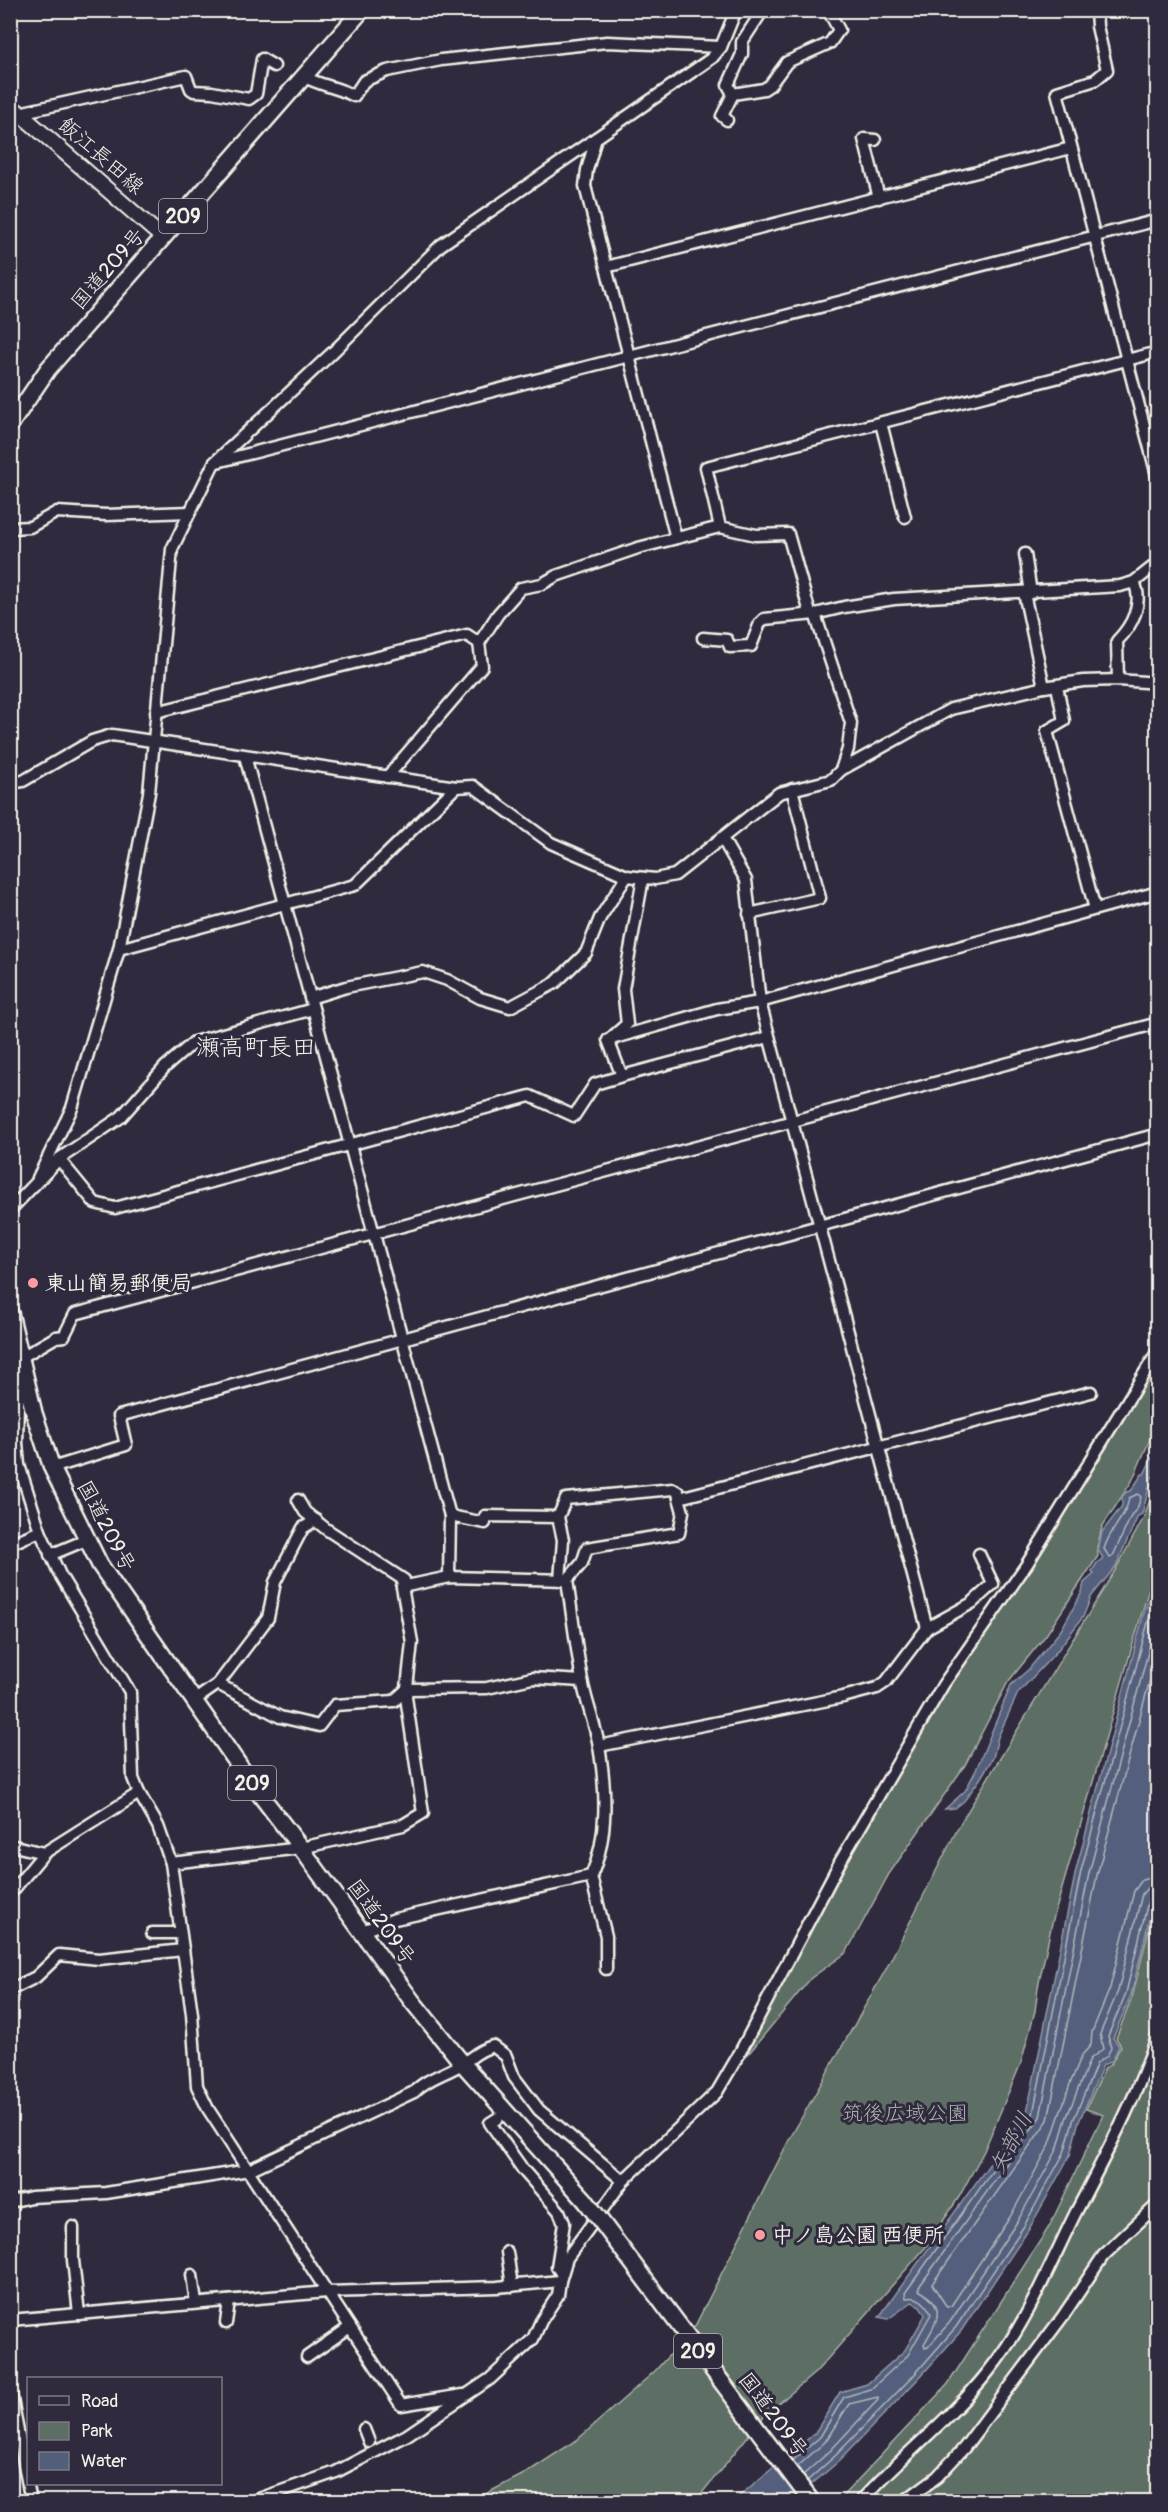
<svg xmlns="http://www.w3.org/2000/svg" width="1168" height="2512" font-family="Pangolin,'Klee One',sans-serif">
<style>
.green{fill:#5d6e65;stroke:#a8b0a6;stroke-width:1.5}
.water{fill:#525f7b;stroke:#9399a7;stroke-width:1.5}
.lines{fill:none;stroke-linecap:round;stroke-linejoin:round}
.shore{stroke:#b3b7bc;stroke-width:1.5}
.minor-casing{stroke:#f4f1e8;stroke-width:15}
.major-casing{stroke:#f4f1e8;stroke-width:18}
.highway-casing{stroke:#f4f1e8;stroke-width:20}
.minor{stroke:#2f2a3d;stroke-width:10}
.major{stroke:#2f2a3d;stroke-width:14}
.highway{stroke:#2f2a3d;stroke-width:15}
.highway-bridge-casing{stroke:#f4f1e8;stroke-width:20;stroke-linecap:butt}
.highway-bridge{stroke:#2f2a3d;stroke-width:15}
.poi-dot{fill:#ff9aa2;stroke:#2f2a3d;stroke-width:2}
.labels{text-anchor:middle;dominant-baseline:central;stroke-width:6;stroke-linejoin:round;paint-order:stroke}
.shield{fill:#2f2a3d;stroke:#b9b5b5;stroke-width:1.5}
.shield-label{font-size:20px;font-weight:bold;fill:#f4f1e8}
.street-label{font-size:21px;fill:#f4f1e8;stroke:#2f2a3d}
.poi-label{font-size:21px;font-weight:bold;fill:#f4f1e8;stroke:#2f2a3d;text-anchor:start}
.park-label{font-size:21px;fill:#b0b6ad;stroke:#2f2a3d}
.water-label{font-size:22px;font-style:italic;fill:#b3b7bc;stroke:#2f2a3d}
.quarter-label{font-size:24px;fill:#f4f1e8;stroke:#2f2a3d}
</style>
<rect width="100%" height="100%" fill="#2f2a3d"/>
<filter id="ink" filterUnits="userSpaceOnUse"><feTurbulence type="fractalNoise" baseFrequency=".0167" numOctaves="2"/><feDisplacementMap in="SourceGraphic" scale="12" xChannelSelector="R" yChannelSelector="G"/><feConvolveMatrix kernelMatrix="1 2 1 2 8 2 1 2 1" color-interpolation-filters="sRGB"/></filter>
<g filter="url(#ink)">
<g class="green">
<polygon points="1157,1355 1157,1423 1132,1481 1102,1527 1097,1548 1098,1556 1046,1635 1008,1682 965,1765 889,1874 846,1953 811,1978 731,2075 892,1776 1010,1592"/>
<polygon points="1157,1479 1157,1561 1052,1923 1038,1987 1035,2011 1021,2063 984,2151 959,2197 925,2248 816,2372 765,2415 702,2493 692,2501 470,2502 526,2473 577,2440 655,2371 695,2326 789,2140 886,1969 961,1822 1116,1569 1144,1517"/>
<polygon points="1157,1895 1157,2501 837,2502 948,2384 1049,2227 1103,2115 1086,2109 1105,2068 1111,2064 1121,2046 1116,2038 1132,1998"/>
</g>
<g class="water">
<polygon points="1157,1448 1157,1475 1152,1477 1142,1514 1138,1516 1116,1566 1091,1597 1083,1617 1057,1651 1018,1693 998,1737 993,1758 980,1779 964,1801 955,1808 945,1809 965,1791 976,1770 1011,1685 1029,1669 1061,1630 1082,1592 1084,1583 1094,1574 1092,1571 1097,1563 1103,1558 1098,1550 1102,1532 1122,1506 1122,1497 1126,1492 1131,1491 1142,1474 1144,1474"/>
<polygon points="1157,1577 1157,1887 1131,1995 1113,2038 1119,2046 1112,2061 1103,2065 1078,2124 1070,2155 1029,2229 961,2331 919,2378 839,2461 792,2501 732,2502 815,2433 840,2392 867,2384 905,2350 925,2315 920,2306 912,2302 888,2319 879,2317 1027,2112 1076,1870 1145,1609"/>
</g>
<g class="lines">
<g class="shore">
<path d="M1138 1494 1141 1497 1137 1509 1132 1514 1113 1556 1110 1558 1104 1549C1110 1528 1126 1518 1129 1498Z"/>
<path d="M1158 1615 1089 1873 1040 2117 919 2287V2290C948 2308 937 2321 924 2344L925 2348 928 2347 950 2322 1017 2222 1057 2150 1066 2119 1090 2059 1103 2049 1100 2034 1118 1991 1142 1894 1149 1886 1158 1885"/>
<polyline points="1158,1650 1097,1875 1048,2120 932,2284 947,2307 951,2306 1010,2217 1049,2146 1070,2084 1082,2055 1091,2045 1092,2032 1110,1988 1134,1891 1142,1880 1158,1876"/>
<path d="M792 2461 820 2437 844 2397 871 2389 908 2355 931 2314C926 2303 919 2295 906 2298L905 2293 1033 2114 1081 1871 1151 1611 1158 1594"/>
<polyline points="797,2467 825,2442 849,2404 878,2397 878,2400 830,2451 803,2475"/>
<polyline points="807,2481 835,2456 915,2374 956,2327 1024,2226 1064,2153 1073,2121 1097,2063 1107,2056 1111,2048 1108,2036 1126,1993 1149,1897 1152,1893 1158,1892"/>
</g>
<g class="minor-casing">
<g id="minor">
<polyline points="1096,10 1097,26 1107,70 1095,80 1057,92 1158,479"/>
<path d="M305 77C321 86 338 87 354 96L364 81 387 71 441 60 607 42 721 47"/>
<polyline points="733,94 728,85 742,54 742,42 763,10"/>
<polyline points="10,115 186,76 191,89 194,91 212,92 249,99 256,94 262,59 274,66"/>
<polyline points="727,120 722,116 733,94 764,89 770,85 787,62 830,43 839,30 828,10"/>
<polyline points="596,138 587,170 585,186 676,538"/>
<polyline points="875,140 864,139 879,198"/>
<polyline points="606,267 1071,148"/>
<polyline points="881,423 905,517"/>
<polyline points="217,462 1158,220"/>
<polyline points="720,527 706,467 1158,352"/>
<polyline points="10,528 30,527 57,512 106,515 190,512"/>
<polyline points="1025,554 1031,593"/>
<polyline points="1024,593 1044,687"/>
<polyline points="815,614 851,723 848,749 841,770"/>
<polyline points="703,638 727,640 730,647 751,646 760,623 764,619 815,614 844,607 894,599 1120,586 1134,582 1158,563"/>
<path d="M1118 680 1117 641C1132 626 1144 603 1134 582"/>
<polyline points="1057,686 1064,721 1047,731 1095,909"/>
<polyline points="156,712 467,635 479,643"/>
<polyline points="245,756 450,1516 449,1577"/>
<polyline points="387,777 482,666 479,643 498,614 521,588 542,584 556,576 638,548 720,527 756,535 788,534 810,613"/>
<polyline points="10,783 23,781 92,741 112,735 456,787 473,786 551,843 627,876 655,879 675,875 779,793 831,780 841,770 951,709 1044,687 1083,681 1118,680 1158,683"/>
<polyline points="749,914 820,898 792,789"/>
<polyline points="119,949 355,885 456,787"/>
<polyline points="310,998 346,987 423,972 447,980 480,998 510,1007 555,983 586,953 600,918 627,876"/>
<polyline points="611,1038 627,1024 623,989 643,878"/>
<polyline points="622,1076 769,1037"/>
<polyline points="59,1159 95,1203 115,1208 530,1096 574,1116 595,1084 622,1076 608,1040 717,1009 760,1002 1158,892"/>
<polyline points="38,1178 72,1108 119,949 149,793 172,549 214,463 332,353 441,245 712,58 721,47 736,10"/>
<polyline points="10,1210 59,1159 121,1117 165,1067 194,1042 313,1009"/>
<polyline points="20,1358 56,1337 64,1336 75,1314 1158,1023"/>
<polyline points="19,1366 17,1443 19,1465 40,1531 60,1575 130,1692 133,1778 139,1793 158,1826 171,1863 192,2014 197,2086 208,2109 401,2405 463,2395"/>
<polyline points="52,1468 126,1445 119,1416 1158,1134"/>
<polyline points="450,1516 485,1523 485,1516 558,1517"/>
<polyline points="10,1544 40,1531"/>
<polyline points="50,1555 86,1540"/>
<polyline points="560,1580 563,1540 558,1517 566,1499 673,1489 678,1492 679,1498 1091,1392"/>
<polyline points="402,1587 449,1577 567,1580"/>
<polyline points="927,1628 972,1603 993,1584 979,1554"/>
<polyline points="218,1684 268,1618 275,1582 303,1528 316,1520"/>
<polyline points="195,1700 218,1684 280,1717 319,1726 335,1705 394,1701 407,1689 487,1688 532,1678 582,1681"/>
<polyline points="599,1746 843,1697 877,1688 886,1682 927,1628 760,1002 746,880 722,838"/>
<polyline points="10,1845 44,1853"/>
<polyline points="171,1863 301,1848 403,1825 423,1813 406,1697 412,1642 402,1587 404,1580 326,1529 305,1512 298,1500"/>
<polyline points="591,1876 606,1936 606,1969"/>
<polyline points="10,1894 44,1853 139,1793"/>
<path d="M362 1931 395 1919 591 1876C609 1836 606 1789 599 1746 595 1724 586 1702 582 1680 576 1647 572 1613 567 1580L582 1563 587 1548 679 1533 683 1512 679 1498"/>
<polyline points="152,1933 180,1933"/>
<polyline points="10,1990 36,1977 59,1955 99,1959 183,1950"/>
<polyline points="498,2118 490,2123 524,2171 559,2211 564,2223 557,2267 561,2273"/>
<path d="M10 2202 31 2197 106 2193 249 2170 414 2092C426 2079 445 2074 460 2065 474 2057 476 2051 493 2046L506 2056 514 2077 539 2110 623 2181"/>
<polyline points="73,2227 73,2260 79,2314"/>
<polyline points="507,2252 512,2286"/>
<polyline points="192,2275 196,2303"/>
<polyline points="10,2320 327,2292 497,2287 560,2281"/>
<polyline points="226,2323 229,2301"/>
<polyline points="307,2357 350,2327"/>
<polyline points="10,2388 31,2502"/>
<polyline points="364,2429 369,2442"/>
<polyline points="250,2502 336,2472 407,2435 490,2379 533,2339 541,2321 558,2295 560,2281 567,2258 623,2181 717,2092 738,2056 840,1862 943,1685 1027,1564 1158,1351"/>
<path d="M860 2502C901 2456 950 2420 988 2372 1027 2324 1049 2266 1076 2212 1106 2154 1137 2097 1158 2034"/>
<polyline points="903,2502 937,2477 964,2448 1063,2316 1103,2256 1158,2204"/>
</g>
</g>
<g class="major-casing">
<polyline id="major" points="10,105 163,238"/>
</g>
<g class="highway-casing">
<g id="highway">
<polyline points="10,425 48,369 362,10"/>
<polyline points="10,1313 34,1413 52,1468 100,1565 252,1784 301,1848 412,2001 463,2064 585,2200"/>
</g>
</g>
<use href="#minor" class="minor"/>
<use href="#major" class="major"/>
<use href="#highway" class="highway"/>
<g class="highway-bridge-casing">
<polyline id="highway-bridge" points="585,2200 812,2502"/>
</g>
<use href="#highway-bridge" class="highway-bridge"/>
</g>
</g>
<g class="poi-dot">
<circle cx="33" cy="1283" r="6"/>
<circle cx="760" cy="2235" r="6"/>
</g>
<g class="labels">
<g class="shield">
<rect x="159" y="199" width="48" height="34" rx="4.5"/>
<rect x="228" y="1766" width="48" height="34" rx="4.5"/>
<rect x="674" y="2334" width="48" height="34" rx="4.5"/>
</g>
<g class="shield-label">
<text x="183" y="216">209</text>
<text x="252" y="1783">209</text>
<text x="698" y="2351">209</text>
</g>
<g class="street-label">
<text transform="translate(101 156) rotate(41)">飯江長田線</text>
<text transform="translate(108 269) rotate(-49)">国道209号</text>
<text transform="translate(106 1526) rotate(62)">国道209号</text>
<text transform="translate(381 1922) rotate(54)">国道209号</text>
<text transform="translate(773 2415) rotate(53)">国道209号</text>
</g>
<g class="poi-label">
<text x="45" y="1283">東山簡易郵便局</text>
<text x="772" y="2235">中ノ島公園 西便所</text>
</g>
<g class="park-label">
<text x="905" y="2113">筑後広域公園</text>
</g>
<g class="water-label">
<text transform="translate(1011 2143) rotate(-62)">矢部川</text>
</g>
<g class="quarter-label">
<text x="256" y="1047">瀬高町長田</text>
</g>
</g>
<rect width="1168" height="2512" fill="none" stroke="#2f2a3d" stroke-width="36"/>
<rect x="18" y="18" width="1132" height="2476" fill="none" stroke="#f4f1e8" stroke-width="2" filter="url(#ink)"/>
<rect x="27" y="2377" width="195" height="108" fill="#2f2a3d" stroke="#7e7a81" stroke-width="1.5"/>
<rect x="39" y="2396" width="30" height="9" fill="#2f2a3d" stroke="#7e7a81" stroke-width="1.5"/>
<text x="81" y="2407" font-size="18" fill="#f4f1e8">Road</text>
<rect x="39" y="2422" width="30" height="18" fill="#5d6e65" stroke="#7e7a81" stroke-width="1.5"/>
<text x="81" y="2437" font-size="18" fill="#f4f1e8">Park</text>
<rect x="39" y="2452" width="30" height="18" fill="#525f7b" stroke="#7e7a81" stroke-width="1.5"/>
<text x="81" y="2467" font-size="18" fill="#f4f1e8">Water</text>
</svg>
